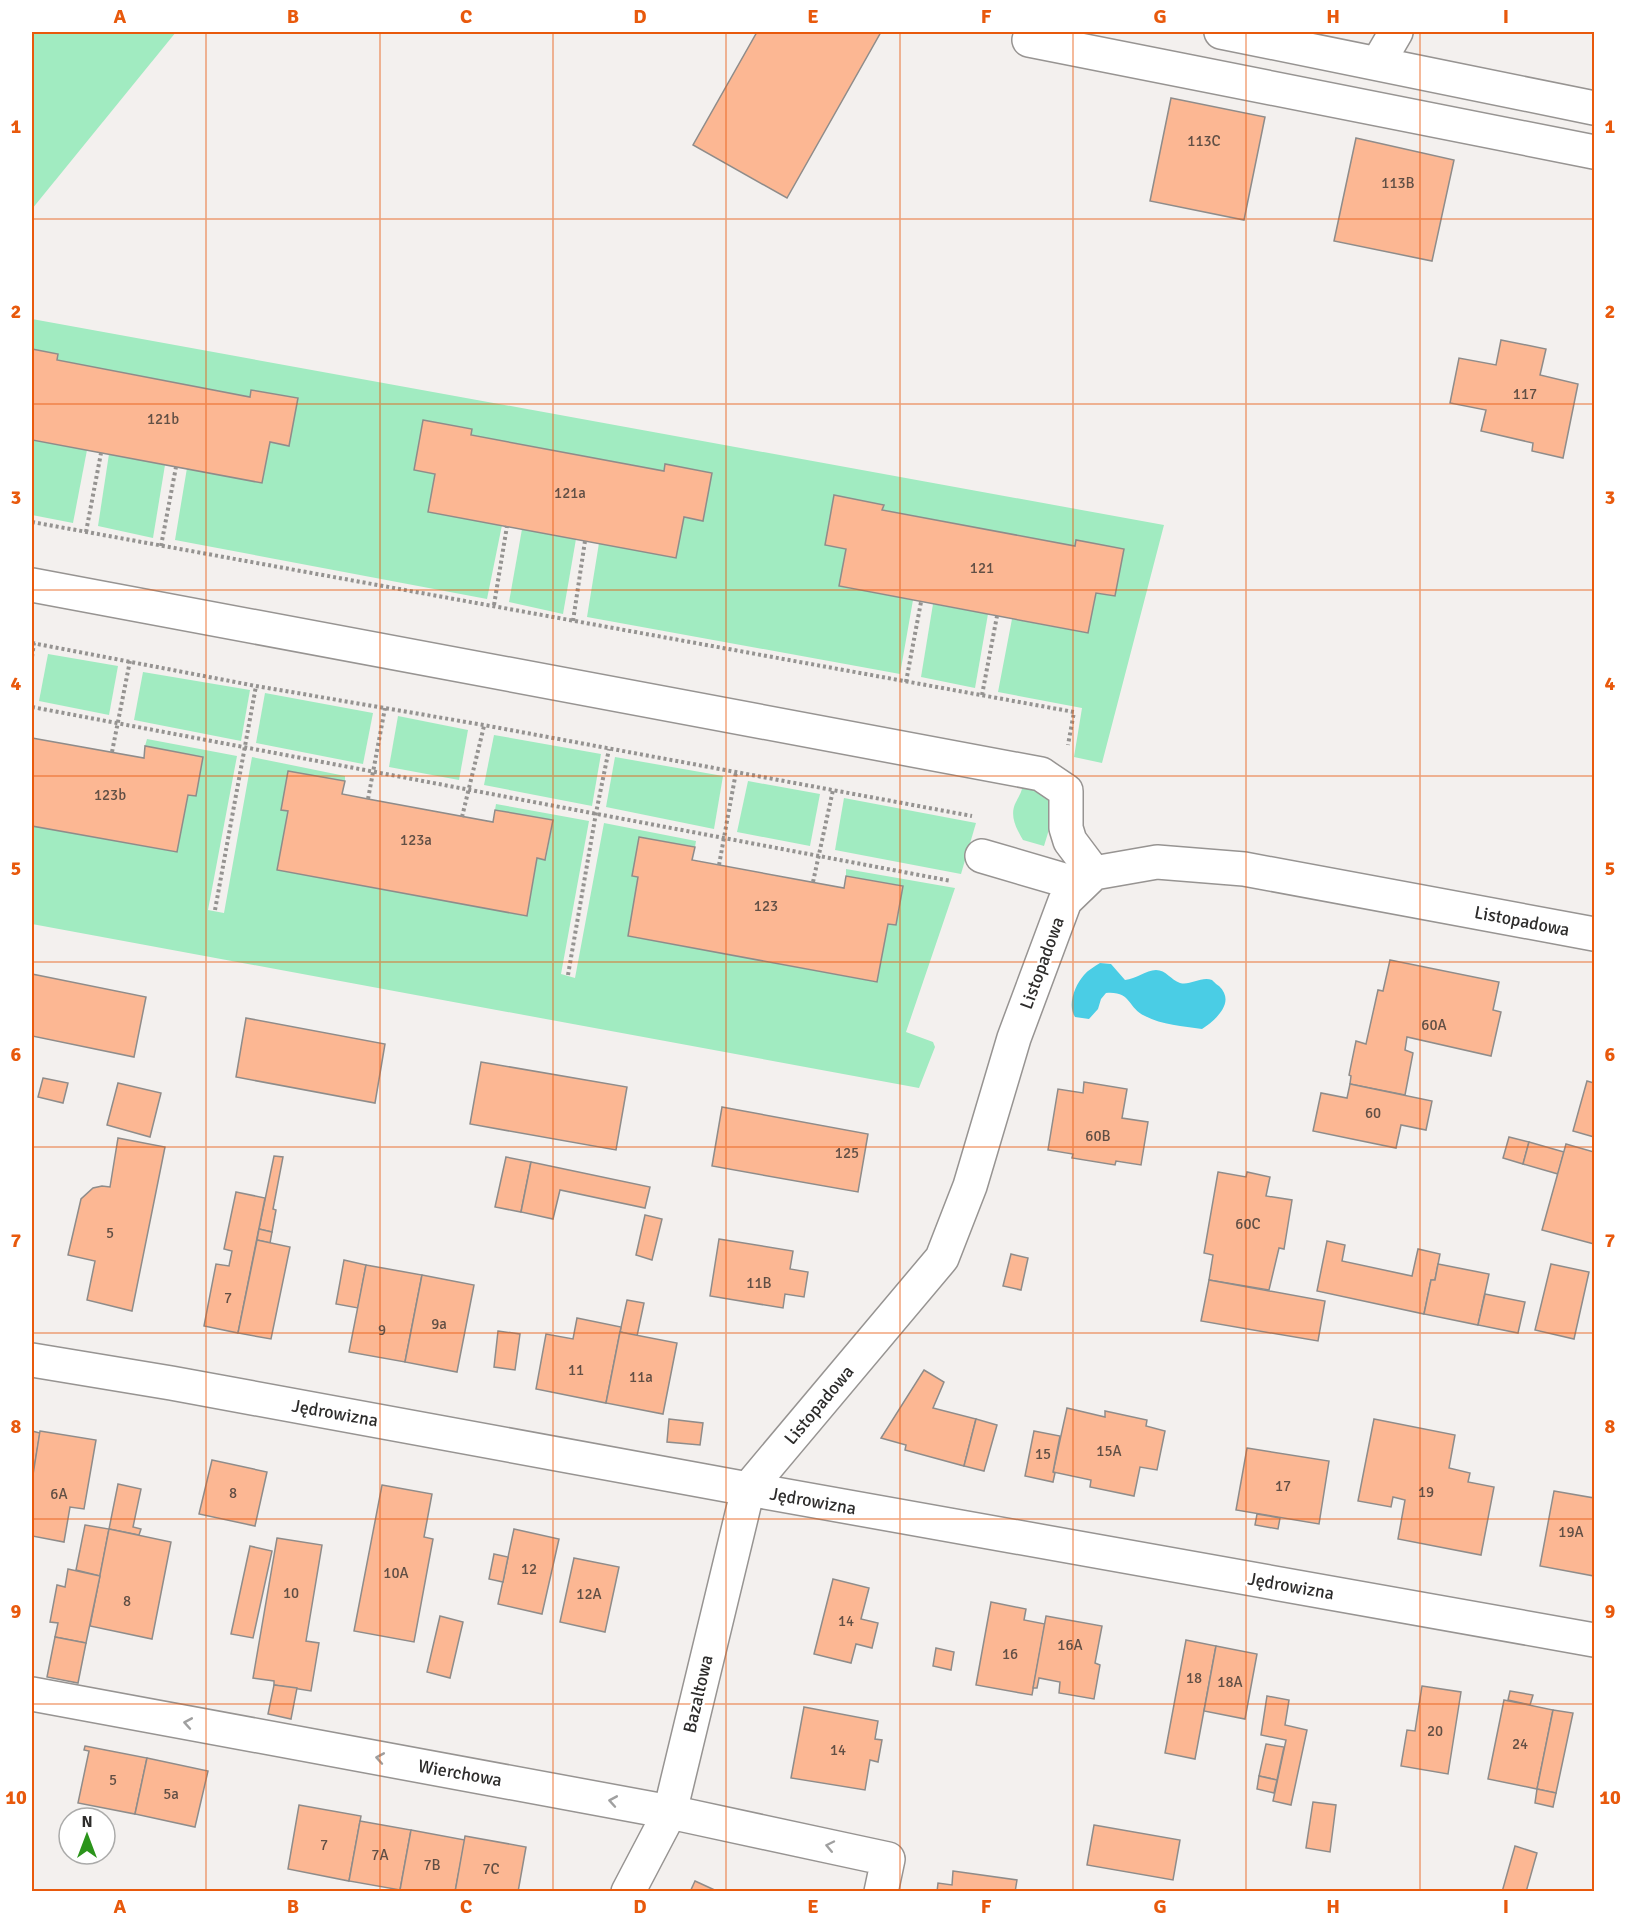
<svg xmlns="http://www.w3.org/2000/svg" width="1626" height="1923" font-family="Signika,sans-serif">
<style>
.green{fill:#a1ebc1}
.water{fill:#4acde5}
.building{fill:#fcb793;stroke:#8f8c8a;stroke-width:1.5}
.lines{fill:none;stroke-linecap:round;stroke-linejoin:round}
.minor-casing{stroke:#979492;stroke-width:36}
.path{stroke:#959391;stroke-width:4;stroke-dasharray:3 3;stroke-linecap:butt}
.minor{stroke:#fff;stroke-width:33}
.oneway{stroke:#a0a0a0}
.grid{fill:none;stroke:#e8590c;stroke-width:1.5;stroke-opacity:0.55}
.labels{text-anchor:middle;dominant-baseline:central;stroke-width:5;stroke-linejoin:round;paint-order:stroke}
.number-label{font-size:15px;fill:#614f45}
.street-label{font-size:18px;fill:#2d2c2b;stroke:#fff}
.neatline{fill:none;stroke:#e8590c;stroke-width:2}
.grid-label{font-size:20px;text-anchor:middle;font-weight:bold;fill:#e8590c}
</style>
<rect width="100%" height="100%" fill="#f3f0ee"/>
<g class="green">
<polygon points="32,32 176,32 32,209"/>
<polygon points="32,319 1164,525 1102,763 1074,757 1082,708 998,692 1012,619 1088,633 1096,593 1123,549 1077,540 1075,546 883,510 883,505 834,495 825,544 846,549 839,586 913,600 900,674 587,617 599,543 676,558 684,517 703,520 712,473 666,464 664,471 471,435 472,429 423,420 414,470 435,474 502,525 487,599 175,540 187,468 262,483 270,442 289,445 298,398 251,390 250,397 57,360 58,354 32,349"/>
<polygon points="32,440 87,450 73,523 32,515"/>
<polygon points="109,454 165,465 153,538 98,526"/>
<polygon points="522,529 576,539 563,614 509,602"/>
<polygon points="933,604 988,614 975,688 921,677"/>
<polygon points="48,654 118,666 109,715 39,701"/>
<polygon points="143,672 250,690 241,741 134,720"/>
<polygon points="265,693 373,713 363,764 256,743"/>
<polygon points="398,716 468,730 459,780 389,767"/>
<polygon points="494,735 601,754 592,806 484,785"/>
<polygon points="147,739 237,756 208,910 224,913 252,757 345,776 345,781 282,810 288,811 278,870 527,916 537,858 546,859 553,821 495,810 496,804 589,821 561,974 575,978 604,823 696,841 695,847 639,837 632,876 638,877 628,936 877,982 888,924 896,925 903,886 846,876 846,869 955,888 906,1032 933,1042 935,1047 919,1088 32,924 32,826 177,852 188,795 196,796 203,757 145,746"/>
<polygon points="615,757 723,776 714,829 606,807"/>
<polygon points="748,781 820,794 810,846 737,832"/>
<path d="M1023 783C1029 786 1036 788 1041 792 1058 805 1049 830 1044 846L1023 840C1016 828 1009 815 1016 802 1020 794 1022 792 1023 783Z"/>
<polygon points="844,798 976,823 961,874 835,850"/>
</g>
<path class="water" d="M1100 963 1111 964 1125 980C1136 979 1146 970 1156 970 1166 970 1171 980 1180 983 1190 986 1201 976 1212 980 1213 981 1217 985 1219 986 1236 1002 1216 1020 1202 1029 1183 1026 1162 1025 1145 1016 1127 1008 1132 991 1106 993L1101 999 1098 1009 1089 1019 1075 1017C1067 1005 1075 985 1084 975 1088 970 1094 967 1100 963Z"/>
<g class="building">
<polygon points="757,32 881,32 787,198 693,145"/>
<polygon points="1171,98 1265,117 1244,220 1150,201"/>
<polygon points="1356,138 1454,160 1432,261 1334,241"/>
<polygon points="1501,340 1546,349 1540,375 1578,384 1563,458 1532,451 1533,443 1481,431 1486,410 1450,403 1459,358 1496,365"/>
<polygon points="32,349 58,354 57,360 250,397 251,390 298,398 289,446 270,442 262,483 32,440"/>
<polygon points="423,420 472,429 471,435 664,471 665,464 712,473 703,521 684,517 676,558 428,512 435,474 414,470"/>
<polygon points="834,495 884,505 882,510 1075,546 1076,540 1124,549 1115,596 1096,593 1088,633 839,586 846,549 825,545"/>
<polygon points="32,738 144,758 145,746 203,757 196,796 188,795 177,852 32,826"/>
<polygon points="288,771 345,781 342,794 368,799 493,822 495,810 553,820 545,860 537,858 527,916 277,870 288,811 281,810"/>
<polygon points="639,837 695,847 692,860 844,888 846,876 903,886 896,925 888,924 877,982 628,936 638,877 632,876"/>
<polygon points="1390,960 1499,982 1493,1010 1501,1012 1491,1056 1407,1037 1405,1050 1413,1053 1405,1095 1350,1084 1351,1076 1349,1075 1356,1041 1366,1044 1378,990 1383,991"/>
<polygon points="32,974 146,997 134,1057 32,1036"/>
<polygon points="246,1018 385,1044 375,1103 236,1077"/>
<polygon points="481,1062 627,1087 616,1150 470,1124"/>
<polygon points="43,1078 68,1083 63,1103 38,1097"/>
<polygon points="1587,1081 1594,1083 1594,1137 1573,1131"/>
<polygon points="1084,1082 1127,1089 1122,1118 1148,1122 1141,1165 1116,1161 1115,1165 1072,1158 1073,1154 1048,1150 1058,1089 1083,1093"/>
<polygon points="118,1083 161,1093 150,1137 107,1125"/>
<polygon points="1350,1084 1432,1101 1426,1130 1401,1125 1396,1148 1313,1131 1321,1093 1347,1098"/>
<polygon points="722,1107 868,1134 858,1192 712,1166"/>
<polygon points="1509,1137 1529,1142 1523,1164 1503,1158"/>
<polygon points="118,1138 165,1147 132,1311 87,1300 95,1261 68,1255 81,1199 93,1188 102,1186 110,1187"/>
<polygon points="1529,1142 1564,1152 1558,1174 1523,1164"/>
<polygon points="1566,1144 1594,1152 1594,1244 1542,1230"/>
<polygon points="274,1156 283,1157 273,1209 276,1210 272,1232 259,1229"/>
<polygon points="506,1157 531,1162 521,1212 495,1207"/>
<polygon points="531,1162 650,1187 645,1208 560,1190 553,1219 521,1212"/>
<polygon points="1218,1172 1246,1177 1247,1172 1270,1177 1266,1196 1292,1200 1284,1249 1279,1248 1269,1290 1209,1280 1213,1255 1204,1253"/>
<polygon points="236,1192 265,1198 238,1333 204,1326 216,1264 229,1266 232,1251 224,1249"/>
<polygon points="645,1215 662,1219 652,1260 636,1255"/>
<polygon points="259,1229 272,1232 270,1243 257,1240"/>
<polygon points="719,1239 793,1251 790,1269 808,1272 804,1297 785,1294 783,1308 710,1296"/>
<polygon points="257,1240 290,1247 271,1339 238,1333"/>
<polygon points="1327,1241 1345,1245 1342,1261 1412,1276 1418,1249 1440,1254 1435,1280 1431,1280 1424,1314 1317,1291"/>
<polygon points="1011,1254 1028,1258 1021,1290 1003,1286"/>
<polygon points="344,1260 366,1265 358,1308 336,1304"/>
<polygon points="1438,1264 1489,1274 1478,1325 1424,1314 1431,1280 1435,1280"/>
<polygon points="1551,1264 1589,1272 1574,1339 1535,1330"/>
<polygon points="366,1265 422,1275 405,1362 349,1352"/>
<polygon points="422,1275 474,1285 457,1372 405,1362"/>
<polygon points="1209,1280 1325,1301 1318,1341 1201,1321"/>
<polygon points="1485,1294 1525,1302 1518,1333 1478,1325"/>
<polygon points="627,1300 644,1303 637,1336 620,1332"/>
<polygon points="577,1318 621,1327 606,1403 536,1389 546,1334 573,1339"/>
<polygon points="498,1331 520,1334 515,1370 494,1367"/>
<polygon points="620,1332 677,1343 663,1414 606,1403"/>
<polygon points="924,1370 944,1382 933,1408 976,1419 964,1466 905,1450 906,1445 881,1438"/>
<polygon points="1067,1408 1105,1417 1105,1411 1147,1420 1146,1426 1165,1431 1157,1470 1140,1467 1134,1496 1090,1487 1091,1480 1053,1472"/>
<polygon points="669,1419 703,1423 700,1445 667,1442"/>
<polygon points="976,1419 997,1425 984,1471 964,1466"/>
<polygon points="1374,1419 1455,1435 1449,1468 1470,1473 1468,1482 1494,1487 1481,1555 1398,1539 1405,1500 1393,1497 1391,1507 1358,1501"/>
<polygon points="32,1431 40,1433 32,1481"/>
<polygon points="40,1431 96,1440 84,1509 70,1507 64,1542 32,1536 32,1481"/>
<polygon points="1034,1431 1060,1436 1053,1472 1055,1473 1053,1482 1025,1476"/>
<polygon points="1247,1448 1329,1461 1319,1524 1236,1510"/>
<polygon points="212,1460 267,1472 255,1526 199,1514"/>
<polygon points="118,1484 141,1489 133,1527 141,1529 139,1535 109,1529"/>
<polygon points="382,1485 432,1494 424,1537 433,1539 414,1642 354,1631"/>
<polygon points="1554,1491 1594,1498 1594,1576 1540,1566"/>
<polygon points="1257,1514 1280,1518 1278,1529 1255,1525"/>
<polygon points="85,1525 109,1529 100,1576 76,1570"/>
<polygon points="109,1529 171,1542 152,1639 90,1626"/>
<polygon points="514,1529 559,1539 542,1614 498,1604"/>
<polygon points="277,1538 322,1545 306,1641 319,1643 311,1691 274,1685 274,1681 253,1678"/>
<polygon points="250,1546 272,1551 253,1638 231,1634"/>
<polygon points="494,1554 508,1557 503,1582 489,1579"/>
<polygon points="574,1558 619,1567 605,1632 560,1622"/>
<polygon points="68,1569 100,1576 86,1643 55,1637 58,1623 50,1622 57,1585 65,1587"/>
<polygon points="833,1579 869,1588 861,1619 878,1623 872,1648 856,1644 851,1663 814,1654"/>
<polygon points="991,1602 1026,1609 1024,1620 1045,1624 1032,1695 976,1685"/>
<polygon points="440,1616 463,1622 450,1678 427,1672"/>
<polygon points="1046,1616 1102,1626 1095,1663 1100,1665 1094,1699 1059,1693 1060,1682 1039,1678 1037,1688 1033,1688"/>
<polygon points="55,1637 86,1643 78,1683 47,1677"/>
<polygon points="1186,1640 1216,1646 1195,1759 1165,1753"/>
<polygon points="1216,1646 1257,1654 1245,1719 1204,1711"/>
<polygon points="936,1648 954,1652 951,1670 933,1666"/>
<polygon points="274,1685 297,1688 291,1719 268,1714"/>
<polygon points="1422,1686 1461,1692 1448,1774 1401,1766 1407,1730 1415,1731"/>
<polygon points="1510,1691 1533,1695 1530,1705 1508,1700"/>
<polygon points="1267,1696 1289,1700 1285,1725 1307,1730 1291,1805 1273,1801 1286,1740 1261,1735"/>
<polygon points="1504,1700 1553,1710 1537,1789 1488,1779"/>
<polygon points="804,1707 878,1721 875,1739 882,1740 878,1762 870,1760 865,1790 791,1778"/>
<polygon points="1553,1710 1573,1713 1556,1793 1537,1789"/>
<polygon points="1266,1744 1284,1747 1277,1780 1259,1776"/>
<polygon points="85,1746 147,1758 135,1814 78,1803 89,1751 84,1750"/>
<polygon points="147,1758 208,1771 195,1827 135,1814"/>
<polygon points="1259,1776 1277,1780 1274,1793 1257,1789"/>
<polygon points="1537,1789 1556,1793 1553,1807 1535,1803"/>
<polygon points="1313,1802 1336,1805 1330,1852 1306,1848"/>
<polygon points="299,1805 361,1816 349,1881 288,1869"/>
<polygon points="360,1821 411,1830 400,1890 349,1881"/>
<polygon points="1094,1825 1180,1840 1173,1880 1087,1865"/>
<polygon points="411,1830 465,1840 455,1892 410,1892 400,1890"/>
<polygon points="465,1836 526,1847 518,1892 455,1892"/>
<polygon points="1515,1846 1537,1853 1526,1892 1502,1892"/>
<polygon points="953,1871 1017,1880 1015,1892 937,1892 938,1883 952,1885"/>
<polygon points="695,1881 719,1892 690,1892"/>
</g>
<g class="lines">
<g class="minor-casing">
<g id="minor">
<polyline points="1221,32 1594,108"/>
<polyline points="1029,40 1594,152"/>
<polyline points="1378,63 1396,32"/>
<polyline points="32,585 1041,774 1066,791 1066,828 1070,841 1094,873"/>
<polyline points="982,856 1081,885"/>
<polyline points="32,1360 171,1383 748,1489 1594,1640"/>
<polyline points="32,1694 670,1812 888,1859 881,1892"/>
<polyline points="628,1892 670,1812 748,1489 942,1258 970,1186 1014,1038 1065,901 1094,873 1157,862 1244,869 1594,934"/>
</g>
</g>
<g class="path">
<polyline points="32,522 1074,712 1068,745"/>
<polyline points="86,532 101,453"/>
<polyline points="161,546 176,467"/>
<polyline points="494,605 507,526"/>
<polyline points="573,621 585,541"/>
<polyline points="32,643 256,686 478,724 972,816"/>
<polyline points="32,657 34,643"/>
<polyline points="906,682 921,602"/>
<polyline points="982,695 997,616"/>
<polyline points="32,707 951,881"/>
<polyline points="112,752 130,661"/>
<polyline points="368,799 385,708"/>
<polyline points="462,817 484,726"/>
<polyline points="719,865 736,772"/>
<polyline points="813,882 833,790"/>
<polyline points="215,910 256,686"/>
<polyline points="568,975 596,813 609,749"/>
</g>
<use href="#minor" class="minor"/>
</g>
<defs><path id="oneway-chevron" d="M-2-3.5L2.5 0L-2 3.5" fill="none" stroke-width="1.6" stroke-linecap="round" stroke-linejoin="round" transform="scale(1.5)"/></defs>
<g class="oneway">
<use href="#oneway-chevron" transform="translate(188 1723) rotate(-170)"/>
<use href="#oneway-chevron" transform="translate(380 1758) rotate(-170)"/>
<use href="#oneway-chevron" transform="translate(613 1801) rotate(-170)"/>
<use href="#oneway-chevron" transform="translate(830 1846) rotate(-168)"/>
</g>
<path class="grid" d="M206 32V1892M380 32V1892M553 32V1892M726 32V1892M900 32V1892M1073 32V1892M1246 32V1892M1420 32V1892M32 219H1594M32 404H1594M32 590H1594M32 776H1594M32 962H1594M32 1147H1594M32 1333H1594M32 1519H1594M32 1704H1594"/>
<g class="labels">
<g class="number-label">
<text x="1204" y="141">113C</text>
<text x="1398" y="183">113B</text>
<text x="1525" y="394">117</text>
<text x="163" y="419">121b</text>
<text x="570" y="493">121a</text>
<text x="982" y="568">121</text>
<text x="110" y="795">123b</text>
<text x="416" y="840">123a</text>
<text x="766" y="906">123</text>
<text x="1434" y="1025">60A</text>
<text x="1373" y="1113">60</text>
<text x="1098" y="1136">60B</text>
<text x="847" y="1153">125</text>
<text x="1248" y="1224">60C</text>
<text x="110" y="1233">5</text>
<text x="759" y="1283">11B</text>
<text x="228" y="1298">7</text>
<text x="439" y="1324">9a</text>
<text x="382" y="1330">9</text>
<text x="576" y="1370">11</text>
<text x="641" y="1377">11a</text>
<text x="1109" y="1451">15A</text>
<text x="1043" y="1454">15</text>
<text x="1283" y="1486">17</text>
<text x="1426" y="1492">19</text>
<text x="233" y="1493">8</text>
<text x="59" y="1494">6A</text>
<text x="1571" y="1532">19A</text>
<text x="529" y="1569">12</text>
<text x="396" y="1573">10A</text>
<text x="291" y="1593">10</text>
<text x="589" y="1594">12A</text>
<text x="127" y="1601">8</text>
<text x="846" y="1621">14</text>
<text x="1070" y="1645">16A</text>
<text x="1010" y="1654">16</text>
<text x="1194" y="1678">18</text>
<text x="1230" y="1682">18A</text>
<text x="1435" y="1731">20</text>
<text x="1520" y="1744">24</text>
<text x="838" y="1750">14</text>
<text x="113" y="1780">5</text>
<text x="171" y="1794">5a</text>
<text x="324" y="1845">7</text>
<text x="380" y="1855">7A</text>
<text x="432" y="1865">7B</text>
<text x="491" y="1869">7C</text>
</g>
<g class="street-label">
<text transform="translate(1522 921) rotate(11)">Listopadowa</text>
<text transform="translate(1042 963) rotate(-70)">Listopadowa</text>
<text transform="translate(819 1405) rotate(-50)">Listopadowa</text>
<text transform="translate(335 1413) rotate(10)">Jędrowizna</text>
<text transform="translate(813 1501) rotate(10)">Jędrowizna</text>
<text transform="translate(1291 1586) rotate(10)">Jędrowizna</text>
<text transform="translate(698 1694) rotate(-77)">Bazaltowa</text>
<text transform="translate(460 1773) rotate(10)">Wierchowa</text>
</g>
</g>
<rect width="1626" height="1923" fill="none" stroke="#ffffff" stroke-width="66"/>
<g transform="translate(87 1836)"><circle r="28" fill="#ffffff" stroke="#ababaa" stroke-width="1.5"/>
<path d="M0-4.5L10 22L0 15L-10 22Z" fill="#2b941b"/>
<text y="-9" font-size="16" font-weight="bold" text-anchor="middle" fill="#2d2c2b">N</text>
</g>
<rect x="33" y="33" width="1560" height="1857" class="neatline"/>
<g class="grid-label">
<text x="120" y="23">A</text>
<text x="293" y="23">B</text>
<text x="466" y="23">C</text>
<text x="640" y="23">D</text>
<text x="813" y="23">E</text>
<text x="986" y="23">F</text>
<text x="1160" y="23">G</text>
<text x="1333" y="23">H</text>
<text x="1506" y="23">I</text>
<text x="16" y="133">1</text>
<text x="1610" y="133">1</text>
<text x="16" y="318">2</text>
<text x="1610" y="318">2</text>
<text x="16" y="504">3</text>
<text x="1610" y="504">3</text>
<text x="16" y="690">4</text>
<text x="1610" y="690">4</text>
<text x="16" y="875">5</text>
<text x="1610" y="875">5</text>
<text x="16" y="1061">6</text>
<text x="1610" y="1061">6</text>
<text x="16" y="1247">7</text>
<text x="1610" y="1247">7</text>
<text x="16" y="1433">8</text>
<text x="1610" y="1433">8</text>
<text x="16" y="1618">9</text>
<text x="1610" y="1618">9</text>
<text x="16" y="1804">10</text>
<text x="1610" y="1804">10</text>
<text x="120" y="1913">A</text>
<text x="293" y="1913">B</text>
<text x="466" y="1913">C</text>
<text x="640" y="1913">D</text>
<text x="813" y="1913">E</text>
<text x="986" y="1913">F</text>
<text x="1160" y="1913">G</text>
<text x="1333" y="1913">H</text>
<text x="1506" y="1913">I</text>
</g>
</svg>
